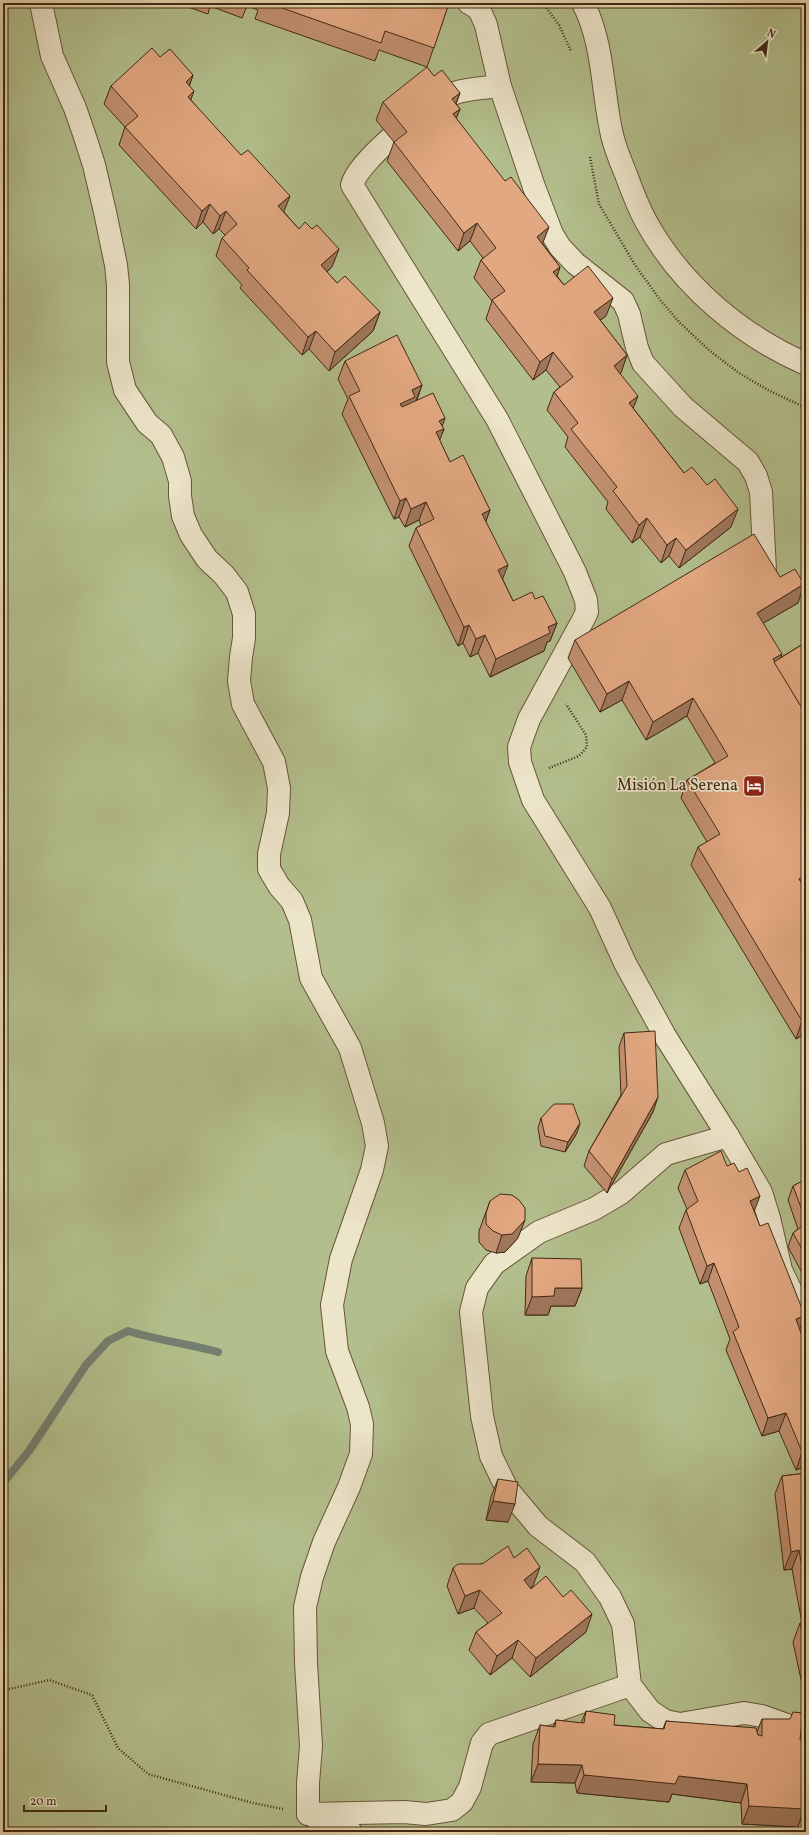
<svg xmlns="http://www.w3.org/2000/svg" width="809" height="1835" font-family="Vollkorn,serif">
<style>
.green{fill:#b2be8b;stroke:#7a7350}
.lines{fill:none;stroke-linecap:round;stroke-linejoin:round}
.stream{stroke:#747f71;stroke-width:8}
.minor-casing{stroke:#6a543b;stroke-width:24}
.path{stroke:#422815;stroke-width:2.5;stroke-dasharray:1 2;stroke-linecap:butt}
.minor{stroke:#ede5ca;stroke-width:22}
.wall{fill:#c2906f;stroke:#422815}
.shaded-wall{fill:#9e765a;stroke:#422815}
.building{fill:#e2a881;stroke:#422815}
.labels{text-anchor:middle;dominant-baseline:central;stroke-width:3.5;stroke-linejoin:round;paint-order:stroke}
.poi-label{font-size:16px;fill:#422815;stroke:#ede5ca;text-anchor:end}
</style>
<rect width="100%" height="100%" fill="#e4d7ad"/>
<filter id="stains"><feTurbulence type="fractalNoise" baseFrequency=".005" numOctaves="4"/><feColorMatrix values="0 0 0 0 .2 0 0 0 0 .09 0 0 0 0 .02 0 0 0 .5 -.17"/></filter>
<radialGradient id="worn" r=".72"><stop offset=".6" stop-color="#630" stop-opacity="0"/><stop offset="1" stop-color="#630" stop-opacity=".3"/></radialGradient>
<rect class="green" x="3" y="3" width="803" height="1829"/>
<g class="lines">
<path class="stream" d="M3 1483 29 1451 86 1365 108 1341 128 1331C158 1340 188 1344 218 1352"/>
<g class="minor-casing">
<g id="minor">
<polyline points="41,3 52,56 75,108 84,134 94,165 105,212 116,265 118,285 118,362 125,390 147,423 161,435 173,457 180,481 180,496 183,516 191,535 207,559 224,575 237,592 244,614 244,638 241,657 239,681 243,704 274,762 279,788 278,813 269,854 269,869 279,886 292,901 300,920 311,978 350,1048 373,1123 377,1146 372,1170 341,1259 332,1305 337,1351 358,1407 362,1424 361,1454 349,1487 324,1542 312,1577 305,1607 306,1663 311,1746 308,1783 308,1814"/>
<path d="M469 3 479 9 486 25 500 86C486 88 468 88 455 93 431 102 358 160 352 185L497 419 575 572 586 600 587 612 582 622 529 719 519 747 520 762 533 800 600 908 625 963 665 1036 728 1136 666 1154 621 1193 594 1209 539 1232 494 1264 477 1288 471 1312 482 1416 491 1456 507 1489 538 1526 585 1562 610 1597 623 1624 630 1685 650 1711 665 1721 680 1724 744 1713 762 1716 806 1732"/>
<path d="M583 3C604 44 602 91 612 135 615 148 620 160 625 172 632 190 638 208 648 225 683 287 742 336 806 364"/>
<polyline points="500,86 534,187 552,234 560,247 575,263 623,301 629,314 637,348 643,363 683,407 748,462 756,476 761,492 765,571"/>
<polyline points="728,1136 761,1192 769,1218 781,1270 794,1297 804,1310 806,1341"/>
<polyline points="308,1814 404,1812 426,1814 452,1810 462,1802 470,1787 482,1743 489,1734 630,1685"/>
<polyline points="316,1818 351,1832"/>
</g>
</g>
<g class="path">
<polyline points="543,3 559,25 571,51"/>
<polyline points="590,157 599,204 635,265 661,301 680,323 710,351 739,373 768,390 806,408"/>
<polyline points="549,768 579,756 587,747 586,735 566,704"/>
<polyline points="3,1688 10,1689 49,1680 92,1695 118,1748 148,1774 253,1803 283,1809"/>
</g>
<use href="#minor" class="minor"/>
</g>
<g class="wall">
<polygon points="177,3 449,3 427,67 379,50 375,61 255,19 258,10 247,6 242,18 210,6 208,14"/>
<polygon points="160,57 193,75 189,86 191,100 284,212 332,267 327,272 337,283 380,312 373,331 329,371 309,349 302,355 240,288 242,285 216,256 222,238 225,235 219,229 213,234 203,222 196,229 119,145 125,127 104,104 111,86"/>
<polygon points="434,76 460,93 456,104 460,109 456,118 543,244 560,267 557,276 564,285 606,316 600,320 627,355 620,374 633,408 684,473 731,527 679,568 669,556 661,563 640,537 632,543 606,509 608,502 565,447 568,437 547,410 554,392 560,387 546,370 533,380 486,319 492,301 474,278 481,260 483,258 470,241 458,251 387,161 394,142 376,120 383,102"/>
<polygon points="345,361 422,385 417,400 442,427 444,429 439,440 450,462 490,510 486,521 503,580 513,601 535,599 557,623 550,641 547,642 544,651 490,677 478,653 470,657 463,643 458,646 409,546 416,528 421,525 419,520 405,527 399,517 394,519 342,414 348,399 338,379"/>
<polygon points="780,577 798,603 763,623 780,658 806,642 806,890 806,889 805,889 806,1033 796,1039 691,865 698,847 707,842 681,798 687,780 715,763 687,716 646,740 622,700 600,712 568,658 575,640"/>
<polygon points="624,1033 653,1112 607,1193 584,1166 589,1151 621,1095 619,1047"/>
<polygon points="541,1118 577,1133 565,1152 541,1146 538,1128"/>
<polygon points="727,1166 754,1211 800,1330 806,1466 796,1470 779,1431 762,1436 726,1350 730,1339 708,1281 700,1284 679,1228 686,1210 687,1209 678,1188 685,1170"/>
<polygon points="806,1179 806,1280 788,1247 793,1233 798,1229 788,1200 793,1186"/>
<polygon points="490,1201 518,1238 505,1252 496,1253 486,1250 479,1242 479,1231"/>
<polygon points="532,1258 582,1288 575,1306 551,1306 548,1315 525,1315 526,1276"/>
<polygon points="806,1473 806,1703 793,1642 800,1623 802,1623 792,1569 784,1570 775,1494 782,1476"/>
<polygon points="498,1479 508,1522 486,1520 491,1497"/>
<polygon points="514,1558 533,1586 531,1588 586,1632 530,1677 512,1658 490,1675 469,1650 476,1632 488,1623 474,1608 458,1614 447,1586 453,1568 482,1564"/>
<polygon points="586,1711 614,1725 663,1729 666,1721 757,1732 762,1719 800,1740 806,1740 806,1814 802,1814 798,1827 742,1824 741,1803 672,1794 669,1802 577,1793 575,1783 531,1782 533,1744 540,1725 553,1727 556,1720 581,1723"/>
</g>
<g class="shaded-wall">
<polygon points="193,75 187,93 186,82"/>
<polygon points="194,91 187,110 188,97"/>
<polygon points="460,93 453,111 452,99"/>
<polygon points="460,109 453,127 453,114"/>
<polygon points="290,196 283,214 278,206"/>
<polygon points="210,204 203,222 196,229 202,211"/>
<polygon points="226,211 219,229 213,234 220,216"/>
<polygon points="477,223 470,241 458,251 464,233"/>
<polygon points="549,227 542,245 537,237"/>
<polygon points="339,249 332,267 314,283 321,265"/>
<polygon points="560,267 554,285 553,272"/>
<polygon points="613,298 606,316 587,330 594,312"/>
<polygon points="380,312 373,331 329,371 335,352"/>
<polygon points="316,331 309,349 302,355 308,337"/>
<polygon points="553,352 546,370 533,380 540,362"/>
<polygon points="627,355 621,373 607,384 614,366"/>
<polygon points="422,385 415,403 393,423 400,404 412,390"/>
<polygon points="638,396 631,414 629,403"/>
<polygon points="445,418 441,430 444,429 437,447 433,439 439,421"/>
<polygon points="406,498 399,517 394,519 400,501"/>
<polygon points="426,502 419,520 405,527 411,509"/>
<polygon points="738,509 731,527 679,568 686,550"/>
<polygon points="490,510 483,528 482,514"/>
<polygon points="647,518 640,537 632,543 639,525"/>
<polygon points="676,538 669,556 661,563 667,545"/>
<polygon points="508,565 501,583 498,570"/>
<polygon points="804,584 798,603 750,631 757,613"/>
<polygon points="557,623 550,641 547,642 544,651 490,677 496,659 548,627"/>
<polygon points="469,625 463,643 458,646 464,627"/>
<polygon points="485,635 478,653 470,657 476,639"/>
<polygon points="782,654 776,671 773,659"/>
<polygon points="629,681 622,700 600,712 607,694"/>
<polygon points="693,698 687,716 646,740 653,722"/>
<polygon points="806,875 806,889 792,897 799,879"/>
<polygon points="806,1019 806,1033 796,1039 802,1021"/>
<polygon points="658,1097 653,1112 607,1193 612,1179"/>
<polygon points="580,1123 577,1133 565,1152 568,1142"/>
<polygon points="760,1196 753,1214 750,1201"/>
<polygon points="525,1220 518,1238 505,1252 496,1253 502,1235"/>
<polygon points="714,1263 708,1281 700,1284 707,1266"/>
<polygon points="555,1288 582,1288 575,1306 551,1306 548,1315 525,1315 532,1297"/>
<polygon points="805,1316 798,1334 796,1319"/>
<polygon points="786,1413 779,1431 762,1436 768,1418"/>
<polygon points="806,1450 806,1466 796,1470 802,1452"/>
<polygon points="493,1501 515,1504 508,1522 486,1520"/>
<polygon points="799,1550 792,1569 784,1570 791,1552"/>
<polygon points="540,1567 533,1586 517,1599 524,1580"/>
<polygon points="480,1590 474,1608 458,1614 465,1596"/>
<polygon points="592,1614 586,1632 530,1677 536,1658"/>
<polygon points="518,1640 512,1658 490,1675 497,1656"/>
<polygon points="538,1764 582,1765 575,1783 531,1782"/>
<polygon points="584,1775 679,1776 747,1784 741,1803 672,1794 669,1802 577,1793"/>
<polygon points="806,1796 806,1814 802,1814 798,1827 742,1824 749,1806"/>
</g>
<g class="building">
<polygon points="268,3 449,3 434,48 385,31 381,43"/>
<polygon points="152,48 160,57 170,49 193,75 186,82 194,91 188,97 241,155 248,150 290,196 278,206 299,229 305,222 312,229 317,225 339,249 321,265 337,283 345,276 380,312 335,352 316,331 308,337 247,270 249,268 222,238 237,224 226,211 220,216 210,204 202,211 125,127 138,116 111,86"/>
<polygon points="427,67 434,76 442,70 460,93 452,99 460,109 453,114 505,181 511,177 549,227 537,237 560,267 553,272 564,285 588,266 613,298 594,312 627,355 614,366 638,396 629,403 684,473 692,467 707,485 715,479 738,509 686,550 676,538 667,545 647,518 639,525 613,491 617,487 571,429 578,423 554,392 573,377 553,352 540,362 492,300 505,291 481,260 496,248 477,223 464,233 394,142 407,132 383,102"/>
<polygon points="397,335 422,385 412,390 415,397 400,404 402,407 433,393 445,418 439,421 444,429 436,432 450,462 463,455 490,510 482,514 508,565 498,570 513,601 532,592 535,599 543,596 557,623 548,627 550,633 496,659 485,635 476,639 469,625 464,627 416,528 434,519 426,502 411,509 406,498 400,501 349,396 360,391 345,361"/>
<polygon points="754,534 780,577 795,569 804,584 757,613 782,654 773,659 806,715 806,875 799,879 806,891 806,1019 802,1021 698,847 720,834 687,780 728,756 693,698 653,722 629,681 607,694 575,640"/>
<polygon points="806,642 806,713 805,713 774,662"/>
<polygon points="655,1031 658,1097 612,1179 589,1151 627,1086 624,1033"/>
<polygon points="554,1104 573,1104 580,1123 568,1142 545,1136 541,1118"/>
<polygon points="721,1151 727,1166 734,1163 739,1172 747,1168 760,1196 750,1201 760,1226 768,1223 805,1316 796,1319 806,1347 806,1450 802,1452 786,1413 768,1418 733,1332 739,1327 714,1263 707,1266 686,1210 698,1201 685,1170"/>
<polygon points="806,1179 806,1221 793,1186"/>
<polygon points="500,1194 512,1195 519,1200 525,1208 525,1220 512,1234 502,1235 493,1231 486,1224 486,1213 490,1201"/>
<polygon points="806,1223 806,1256 793,1233"/>
<polygon points="532,1258 581,1259 582,1288 555,1288 554,1296 532,1297"/>
<polygon points="806,1473 806,1592 799,1550 791,1552 782,1476"/>
<polygon points="498,1479 518,1482 515,1504 493,1501"/>
<polygon points="508,1546 514,1558 527,1548 540,1567 524,1580 531,1589 546,1576 563,1597 571,1590 592,1614 536,1658 518,1640 497,1656 476,1632 502,1613 480,1590 465,1596 453,1568 458,1564 482,1564"/>
<polygon points="806,1622 806,1653 800,1623"/>
<polygon points="586,1711 615,1715 614,1725 664,1729 666,1721 756,1728 758,1735 762,1736 762,1719 790,1719 793,1712 803,1713 800,1740 806,1740 806,1796 805,1796 804,1809 749,1806 747,1784 679,1776 675,1784 584,1775 582,1765 538,1764 540,1725 555,1727 556,1720 584,1723"/>
</g>
<defs>
<g id="hotel-square" transform="scale(1.15)"><rect x="-9" y="-9" width="18" height="18" rx="4" fill="#8f2418" stroke="#ede5ca"/><path d="M-6-4.5h1.5V1H6V5H4.5V3h-9V5H-6ZM-4 0a1.8 1.8 0 1 1 3.6 0ZM.5 0V-2.5h3Q6-2.5 6 0Z" fill="#fff"/></g>
</defs>
<g fill-rule="evenodd">
<use href="#hotel-square" x="754" y="786"/>
</g>
<g class="labels">
<g class="poi-label">
<text x="738" y="786">Misión La Serena</text>
</g>
</g>
<rect width="809" height="1835" fill="none" stroke="#e4d7ad" stroke-width="16"/>
<rect x="4" y="4" width="801" height="1827" fill="none" stroke="#422815" stroke-width="2"/>
<rect x="8" y="8" width="793" height="1819" fill="none" stroke="#422815"/>
<g transform="translate(767 42) rotate(28)" stroke="#ede5ca" stroke-width="3" paint-order="stroke">
<path d="M0-3L7 15L0 10L-7 15Z" fill="#422815"/>
<text y="-6" font-size="11" font-weight="bold" text-anchor="middle" fill="#422815">N</text>
</g>
<path d="M24 1805v6h82v-6" fill="none" stroke="#422815" stroke-width="2"/>
<text x="30" y="1805" font-size="12" fill="#422815" stroke="#ede5ca" stroke-width="3" paint-order="stroke">20 m</text>
<rect width="100%" height="100%" filter="url(#stains)"/>
<rect width="100%" height="100%" fill="url(#worn)"/>
</svg>
